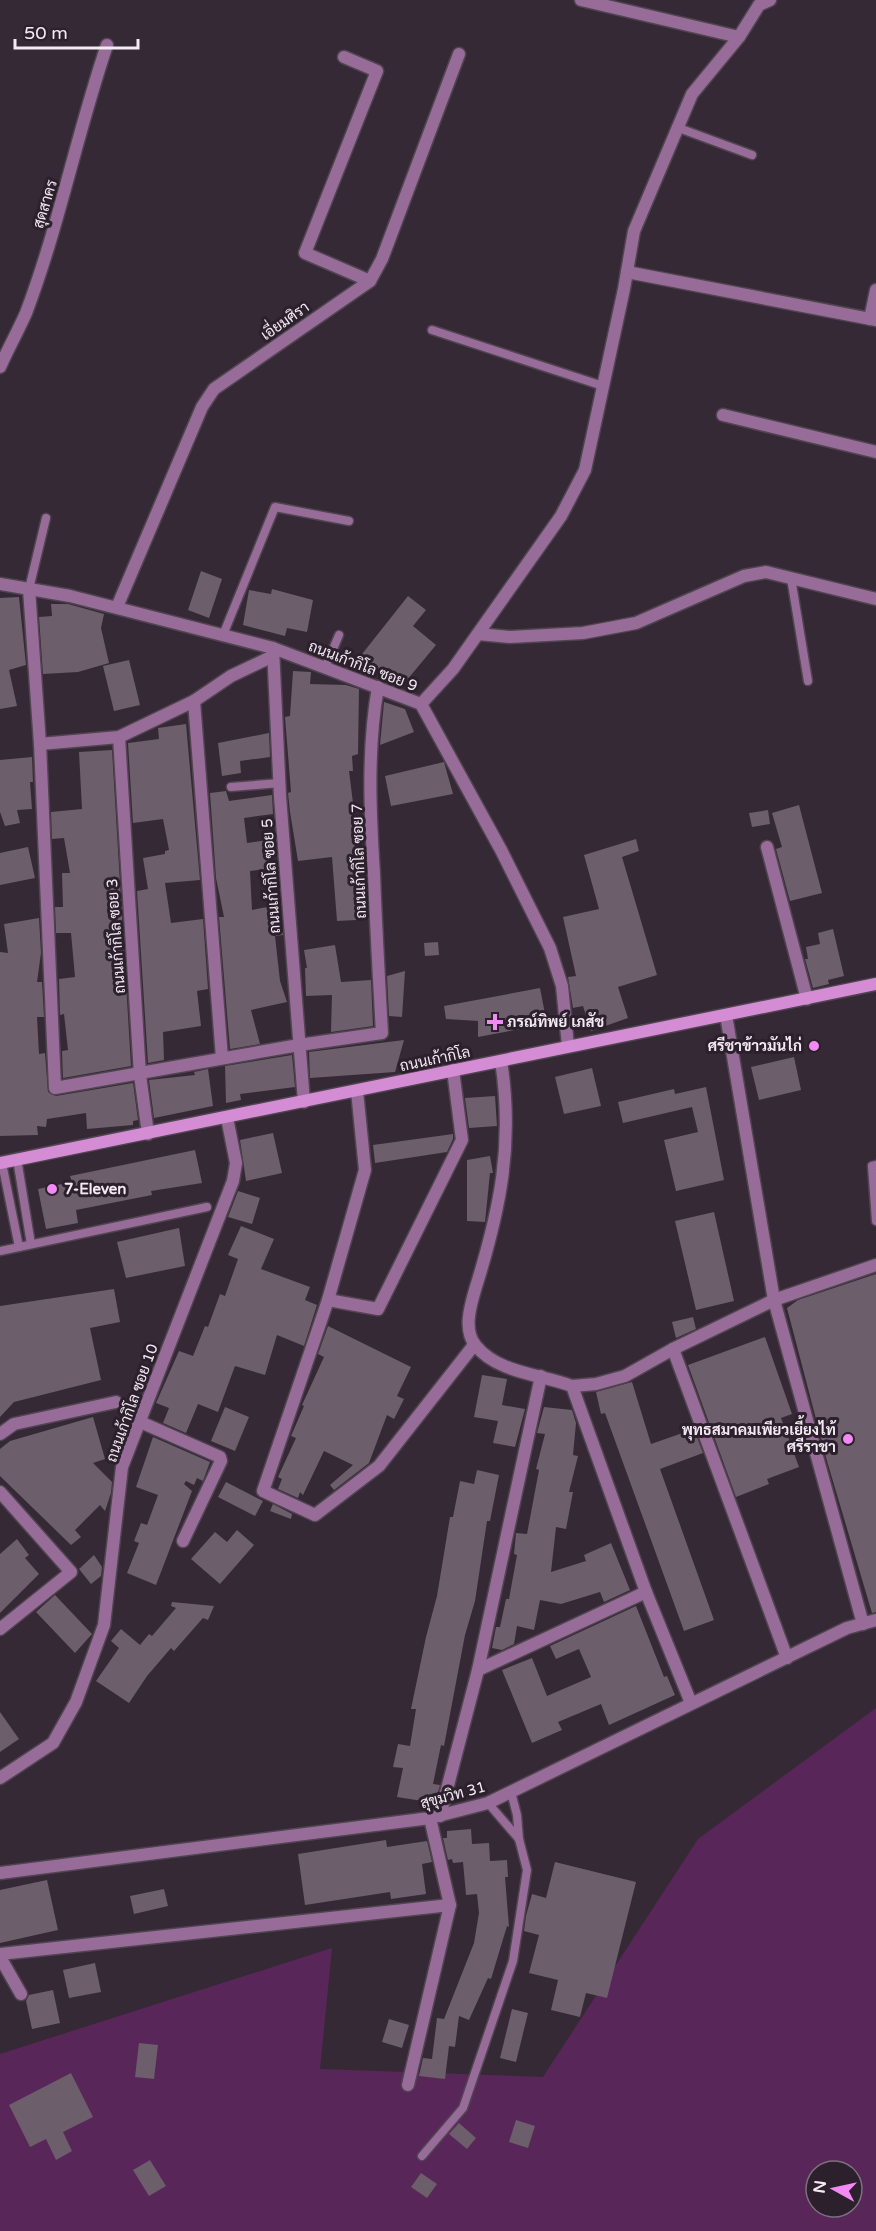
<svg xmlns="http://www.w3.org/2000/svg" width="876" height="2231" font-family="'Varela Round',Sarabun,sans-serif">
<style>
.green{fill:#59265a;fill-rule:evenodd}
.building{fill:#6c5e6b}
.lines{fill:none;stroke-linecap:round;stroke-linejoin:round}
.lane-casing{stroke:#504450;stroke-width:11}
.street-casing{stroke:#504450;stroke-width:15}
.secondary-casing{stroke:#504450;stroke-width:15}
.lane{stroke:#986c98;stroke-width:8}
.street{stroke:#986c98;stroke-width:12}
.secondary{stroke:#d48dd4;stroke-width:12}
.poi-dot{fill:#f28af3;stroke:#2c202c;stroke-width:2}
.labels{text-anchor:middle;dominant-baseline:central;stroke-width:6;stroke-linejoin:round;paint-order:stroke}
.street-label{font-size:15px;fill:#f3ebf3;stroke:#2c202c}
.poi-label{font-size:15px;font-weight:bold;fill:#f3ebf3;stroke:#2c202c;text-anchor:start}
</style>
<rect width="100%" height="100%" fill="#362936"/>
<path class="green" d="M876 1708V2231H0V2054L332 1948 320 2069 543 2077 698 1839ZM816 2171H852V2207H816Z"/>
<g class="building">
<polygon points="201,571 222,579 209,618 188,610"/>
<polygon points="272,589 313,600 307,632 287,628 285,636 243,625 249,590 271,594"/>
<polygon points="408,596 426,610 413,626 436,645 402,686 380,669 374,677 355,663"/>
<polygon points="19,597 26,665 9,670 17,706 0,709 0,598"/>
<polygon points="51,604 68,604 104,614 101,628 109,663 78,672 43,674 39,617 52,616"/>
<polygon points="129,660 140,705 114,711 103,666"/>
<polygon points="293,671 311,672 310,684 346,685 359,689 358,754 352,756 353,771 349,771 359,851 355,851 356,920 337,921 332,857 298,861 290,812 288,793 291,792 285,717 290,716"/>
<polygon points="384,702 405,709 414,732 380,745"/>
<polygon points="186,724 200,880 165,883 171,923 203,919 208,989 197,991 201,1026 163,1032 164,1060 148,1063 137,891 148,889 143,858 165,854 165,851 169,850 163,819 133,823 128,743 159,739 158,728"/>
<polygon points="269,733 270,757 240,761 241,773 222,776 218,743"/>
<polygon points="112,750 131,1066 63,1078 62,1051 68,1050 64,1014 60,1015 59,979 75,977 71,933 56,933 55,907 63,907 62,873 70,873 64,838 52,839 51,812 82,809 79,752"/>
<polygon points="32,757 33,782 30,782 32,809 17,810 20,823 5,826 0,812 0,760"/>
<polygon points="444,762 453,794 391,806 385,776"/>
<polygon points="226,791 229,801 272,795 273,814 244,818 247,843 268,840 272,868 250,871 252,910 278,905 283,935 275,936 280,981 287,1002 251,1010 260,1044 230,1049 219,917 224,917 216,878 210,793"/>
<polygon points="799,805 822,893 790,901 776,849 782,847 772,813"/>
<polygon points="768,810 770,824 752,827 749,813"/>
<polygon points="636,839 639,851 622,857 657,975 618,987 628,1018 591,1031 583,1006 573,1008 568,977 576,976 563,917 599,909 584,855"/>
<polygon points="28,847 35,878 0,885 0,853"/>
<polygon points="39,918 41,953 37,982 42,982 44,1017 37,1017 39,1054 45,1053 48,1092 56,1096 133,1083 138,1120 133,1121 133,1125 87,1129 86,1113 47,1119 46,1127 37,1126 38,1135 0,1136 0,952 8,953 4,924"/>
<polygon points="833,929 844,976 828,980 829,984 813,988 805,959 808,959 806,947 820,944 818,933"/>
<polygon points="438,942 439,955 425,956 424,943"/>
<polygon points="335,945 341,982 371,980 373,1026 331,1032 332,995 306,996 305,968 307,968 304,950"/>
<polygon points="405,971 402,1017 389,1016 387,976"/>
<polygon points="540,988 547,1024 478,1037 478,1021 446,1019 444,1006"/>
<polygon points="404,1040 395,1072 310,1078 309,1052"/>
<polygon points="292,1055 295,1087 240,1094 241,1100 226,1103 225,1066"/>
<polygon points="794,1057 801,1090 759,1100 751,1067"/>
<polygon points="592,1068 601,1106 564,1114 555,1077"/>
<polygon points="208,1069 213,1106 154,1118 149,1080 195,1075 194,1072"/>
<polygon points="706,1087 724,1180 676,1191 664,1140 698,1132 692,1107 623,1123 618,1102 674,1089 675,1094"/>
<polygon points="495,1096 497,1126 469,1128 465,1098"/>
<polygon points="273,1133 282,1173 246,1181 240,1140"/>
<polygon points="453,1134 453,1139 447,1152 375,1163 373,1145"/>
<polygon points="195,1150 202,1183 151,1191 152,1195 76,1210 78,1223 46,1229 38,1189 72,1182 70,1176"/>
<polygon points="490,1156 493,1173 490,1173 485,1222 467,1221 467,1160"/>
<polygon points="238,1191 260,1198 252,1224 228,1217"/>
<polygon points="714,1212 734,1301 696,1310 675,1221"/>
<polygon points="241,1226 274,1239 261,1269 310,1287 305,1300 317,1305 304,1346 277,1335 265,1375 235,1366 218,1412 198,1404 186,1433 163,1423 169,1408 156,1403 179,1351 193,1356 205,1326 208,1327 220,1294 225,1296 238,1259 228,1255"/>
<polygon points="179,1228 185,1266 126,1278 117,1242"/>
<polygon points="876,1274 876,1612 872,1613 827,1461 787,1308 798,1300"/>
<polygon points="114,1289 120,1322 90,1328 101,1380 14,1402 0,1417 0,1306"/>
<polygon points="693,1317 696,1329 676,1338 672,1322"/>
<polygon points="328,1326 411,1367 397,1396 404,1399 394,1419 387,1415 369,1463 334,1490 330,1485 353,1465 324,1451 303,1495 300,1492 298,1498 278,1489 282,1479 278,1477 296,1438 291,1436 304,1406 302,1405 324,1357 318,1354"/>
<polygon points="765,1337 792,1414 781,1418 799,1467 767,1479 769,1484 736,1497 688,1365"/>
<polygon points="482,1375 507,1379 502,1405 525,1409 515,1447 493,1443 498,1421 474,1417"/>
<polygon points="632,1382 651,1444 694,1429 703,1453 660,1469 714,1620 684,1631 605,1413 601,1414 596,1392"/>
<polygon points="225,1407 249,1417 235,1451 211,1441"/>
<polygon points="544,1407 572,1410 576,1423 573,1455 578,1456 569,1492 573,1492 566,1529 556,1527 551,1572 586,1561 584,1555 611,1543 630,1590 604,1602 600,1592 561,1604 540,1600 534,1630 517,1626 514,1644 502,1650 492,1648 496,1627 500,1627 506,1599 509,1599 517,1555 514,1554 516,1533 527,1534 539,1470 536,1469 545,1434 537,1433"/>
<polygon points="93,1417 105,1459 93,1463 112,1482 111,1493 105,1511 100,1505 75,1530 81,1537 71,1545 0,1476 0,1449 10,1441"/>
<polygon points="153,1437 210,1462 203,1481 197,1478 194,1485 186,1481 184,1484 192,1491 156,1585 127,1573 139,1543 134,1541 141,1523 147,1525 158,1495 136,1487"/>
<polygon points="477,1470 499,1475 490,1521 487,1521 475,1601 465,1635 444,1746 441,1745 433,1784 440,1785 435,1803 397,1797 403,1768 393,1767 398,1744 410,1746 416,1709 411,1709 426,1637 437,1596 450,1517 453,1517 460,1481 474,1484"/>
<polygon points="226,1482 263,1501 255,1516 218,1497"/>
<polygon points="273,1504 292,1514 291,1519 270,1511"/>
<polygon points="237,1530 254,1545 220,1584 191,1559 215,1532 227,1542"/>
<polygon points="17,1539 29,1555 25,1558 39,1574 0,1613 0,1554"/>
<polygon points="94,1555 102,1567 101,1576 91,1584 79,1569"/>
<polygon points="55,1595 92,1634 75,1653 36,1612"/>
<polygon points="172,1602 214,1606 208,1620 203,1618 174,1651 171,1648 147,1676 129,1703 96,1681 119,1648 111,1641 121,1629 140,1645 149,1634 152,1636 176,1608 171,1606"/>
<polygon points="636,1606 664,1677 667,1676 675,1695 609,1725 601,1704 558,1722 562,1730 532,1743 502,1670 532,1658 547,1696 591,1677 579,1649 556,1659 550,1646"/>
<polygon points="0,1712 19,1739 0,1752"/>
<polygon points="471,1829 472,1844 489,1843 490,1861 507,1860 508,1877 505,1877 509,1927 507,1926 491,1979 488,1978 469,2020 459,2016 455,2047 449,2046 445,2079 419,2076 423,2058 432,2059 437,2018 444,2019 474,1943 479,1913 477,1894 466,1895 463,1862 453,1863 452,1859 448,1860 443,1838 447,1838 447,1831"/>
<polygon points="386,1840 387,1847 427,1841 432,1862 422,1864 426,1894 391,1899 390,1892 305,1905 298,1854"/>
<polygon points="555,1862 636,1882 607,1998 586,1993 580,2017 551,2010 558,1980 529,1973 539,1935 524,1931 526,1916 532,1894 546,1898"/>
<polygon points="47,1880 58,1930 0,1943 0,1890"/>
<polygon points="164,1889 168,1906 134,1914 130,1896"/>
<polygon points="95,1963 101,1992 69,1998 63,1970"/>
<polygon points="53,1990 60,2023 32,2029 26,2001 29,1995"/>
<polygon points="512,2009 528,2013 516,2062 500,2058"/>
<polygon points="389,2019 409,2025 402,2048 382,2042"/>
<polygon points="139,2043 158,2045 154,2079 135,2077"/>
<polygon points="71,2073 93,2117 63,2132 72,2151 56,2160 46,2139 30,2147 9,2105"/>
<polygon points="516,2120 535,2126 528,2148 509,2142"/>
<polygon points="459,2123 476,2138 467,2149 449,2134"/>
<polygon points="150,2160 166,2186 149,2196 133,2170"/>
<polygon points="421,2173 437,2184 427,2198 411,2187"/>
</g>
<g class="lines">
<g class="lane-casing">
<g id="lane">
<polyline points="676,127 752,155"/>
<polyline points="432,330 603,386"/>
<polyline points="791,578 808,681"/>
<polyline points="29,589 46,518"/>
<polyline points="223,635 275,507 349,521"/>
<polyline points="325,668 339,635"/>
<polyline points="231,787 280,783"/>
<polyline points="17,1159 31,1244"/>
<polyline points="2,1163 19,1247"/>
<polyline points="876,1165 872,1166 876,1221"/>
<polyline points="0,1251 207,1207"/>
<polyline points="511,1792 517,1815 519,1839"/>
<polyline points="422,2156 463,2108 513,1961 527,1870 519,1839 488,1803"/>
</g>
</g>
<g class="street-casing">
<g id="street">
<polyline points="581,0 739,37"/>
<polyline points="344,57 377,71 305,253 370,281"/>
<polyline points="627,272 876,320"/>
<polyline points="870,319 876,290"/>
<path d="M0 367C8 349 18 331 26 313 59 226 77 133 107 45"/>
<polyline points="723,415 876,452"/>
<polyline points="0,584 70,596 273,648 421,704 501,850 550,948 562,986 568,1046"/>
<path d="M29 589 40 744 55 1088 299 1045 382 1033C379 980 376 927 374 874 370 812 367 749 378 687"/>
<polyline points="117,607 202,407 214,389 370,281 382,259 459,54"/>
<polyline points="478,634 510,637 583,633 636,623 744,576 766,572 876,599"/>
<polyline points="273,648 280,796 304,1102"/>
<polyline points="194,701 222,1058"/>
<polyline points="421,704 453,669 561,516 585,470 624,289 634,231 692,94 739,37 759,5 770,0"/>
<polyline points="119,737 140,1075 148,1134"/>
<polyline points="40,744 119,737 194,701 231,676 273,656"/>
<polyline points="767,847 807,999"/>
<polyline points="726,1015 774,1300 863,1624"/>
<path d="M501 1061C514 1144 500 1210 475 1290 470 1307 463 1331 476 1346 498 1373 540 1374 572 1386L646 1592 691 1703"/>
<polyline points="357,1091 365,1170 328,1300 263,1491 315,1515 379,1466 474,1345"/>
<polyline points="328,1300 378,1309 462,1140 453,1070"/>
<polyline points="673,1349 787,1658"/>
<polyline points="572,1386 596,1384 625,1376 673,1349 774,1300 876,1265"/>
<polyline points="138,1421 220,1457 221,1461 183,1541"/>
<polyline points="0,1434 14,1424 116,1402"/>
<polyline points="0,1492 71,1572 0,1629"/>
<polyline points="478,1670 646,1592"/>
<polyline points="0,1778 53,1743 76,1702 104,1625 122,1467 233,1181 236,1163 227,1118"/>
<polyline points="440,1816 478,1670 541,1376"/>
<polyline points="0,1873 430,1818 488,1803 847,1628 876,1620"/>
<polyline points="0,1954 450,1905"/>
<polyline points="0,1957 21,1994"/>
<polyline points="408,2085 450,1905 430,1818"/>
</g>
</g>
<g class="secondary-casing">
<polyline id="secondary" points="0,1163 876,984"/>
</g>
<use href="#lane" class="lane"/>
<use href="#street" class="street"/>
<use href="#secondary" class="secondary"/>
</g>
<g class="poi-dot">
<path d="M492 1013h6v6h6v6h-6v6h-6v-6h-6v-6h6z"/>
<circle cx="814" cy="1046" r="6"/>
<circle cx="52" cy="1189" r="6"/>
<circle cx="848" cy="1439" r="6"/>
</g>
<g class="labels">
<g class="street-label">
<text transform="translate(45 204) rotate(-73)">สุดสาคร</text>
<text transform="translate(285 321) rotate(-35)">เอี่ยมศิรา</text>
<text transform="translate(363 666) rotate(21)">ถนนเก้ากิโล ซอย 9</text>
<text transform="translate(359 861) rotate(-92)">ถนนเก้ากิโล ซอย 7</text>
<text transform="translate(271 876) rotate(-94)">ถนนเก้ากิโล ซอย 5</text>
<text transform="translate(116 936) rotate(-94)">ถนนเก้ากิโล ซอย 3</text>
<text transform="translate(435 1059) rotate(-12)">ถนนเก้ากิโล</text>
<text transform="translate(132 1403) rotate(-70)">ถนนเก้ากิโล ซอย 10</text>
<text transform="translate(453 1795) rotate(-15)">สุขุมวิท 31</text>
</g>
<g class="poi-label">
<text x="507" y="1022">ภรณ์ทิพย์ เภสัช</text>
<text x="802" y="1046" text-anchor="end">ศรีชาข้าวมันไก่</text>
<text x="64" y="1189">7-Eleven</text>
<text x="836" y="1430" text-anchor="end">พุทธสมาคมเพียวเยี้ยงไท้<tspan x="836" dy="17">ศรีราชา</tspan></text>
</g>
</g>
<g transform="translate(834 2189) rotate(278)"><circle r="28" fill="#2c202c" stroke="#7c717c" stroke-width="1.5"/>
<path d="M0-4.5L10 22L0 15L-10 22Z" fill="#f28af3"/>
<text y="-9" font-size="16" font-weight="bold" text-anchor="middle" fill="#f3ebf3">N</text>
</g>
<path d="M15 39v9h123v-9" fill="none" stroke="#f3ebf3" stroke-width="3"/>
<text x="24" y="39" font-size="18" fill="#f3ebf3" stroke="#2c202c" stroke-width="4.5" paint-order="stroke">50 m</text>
</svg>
